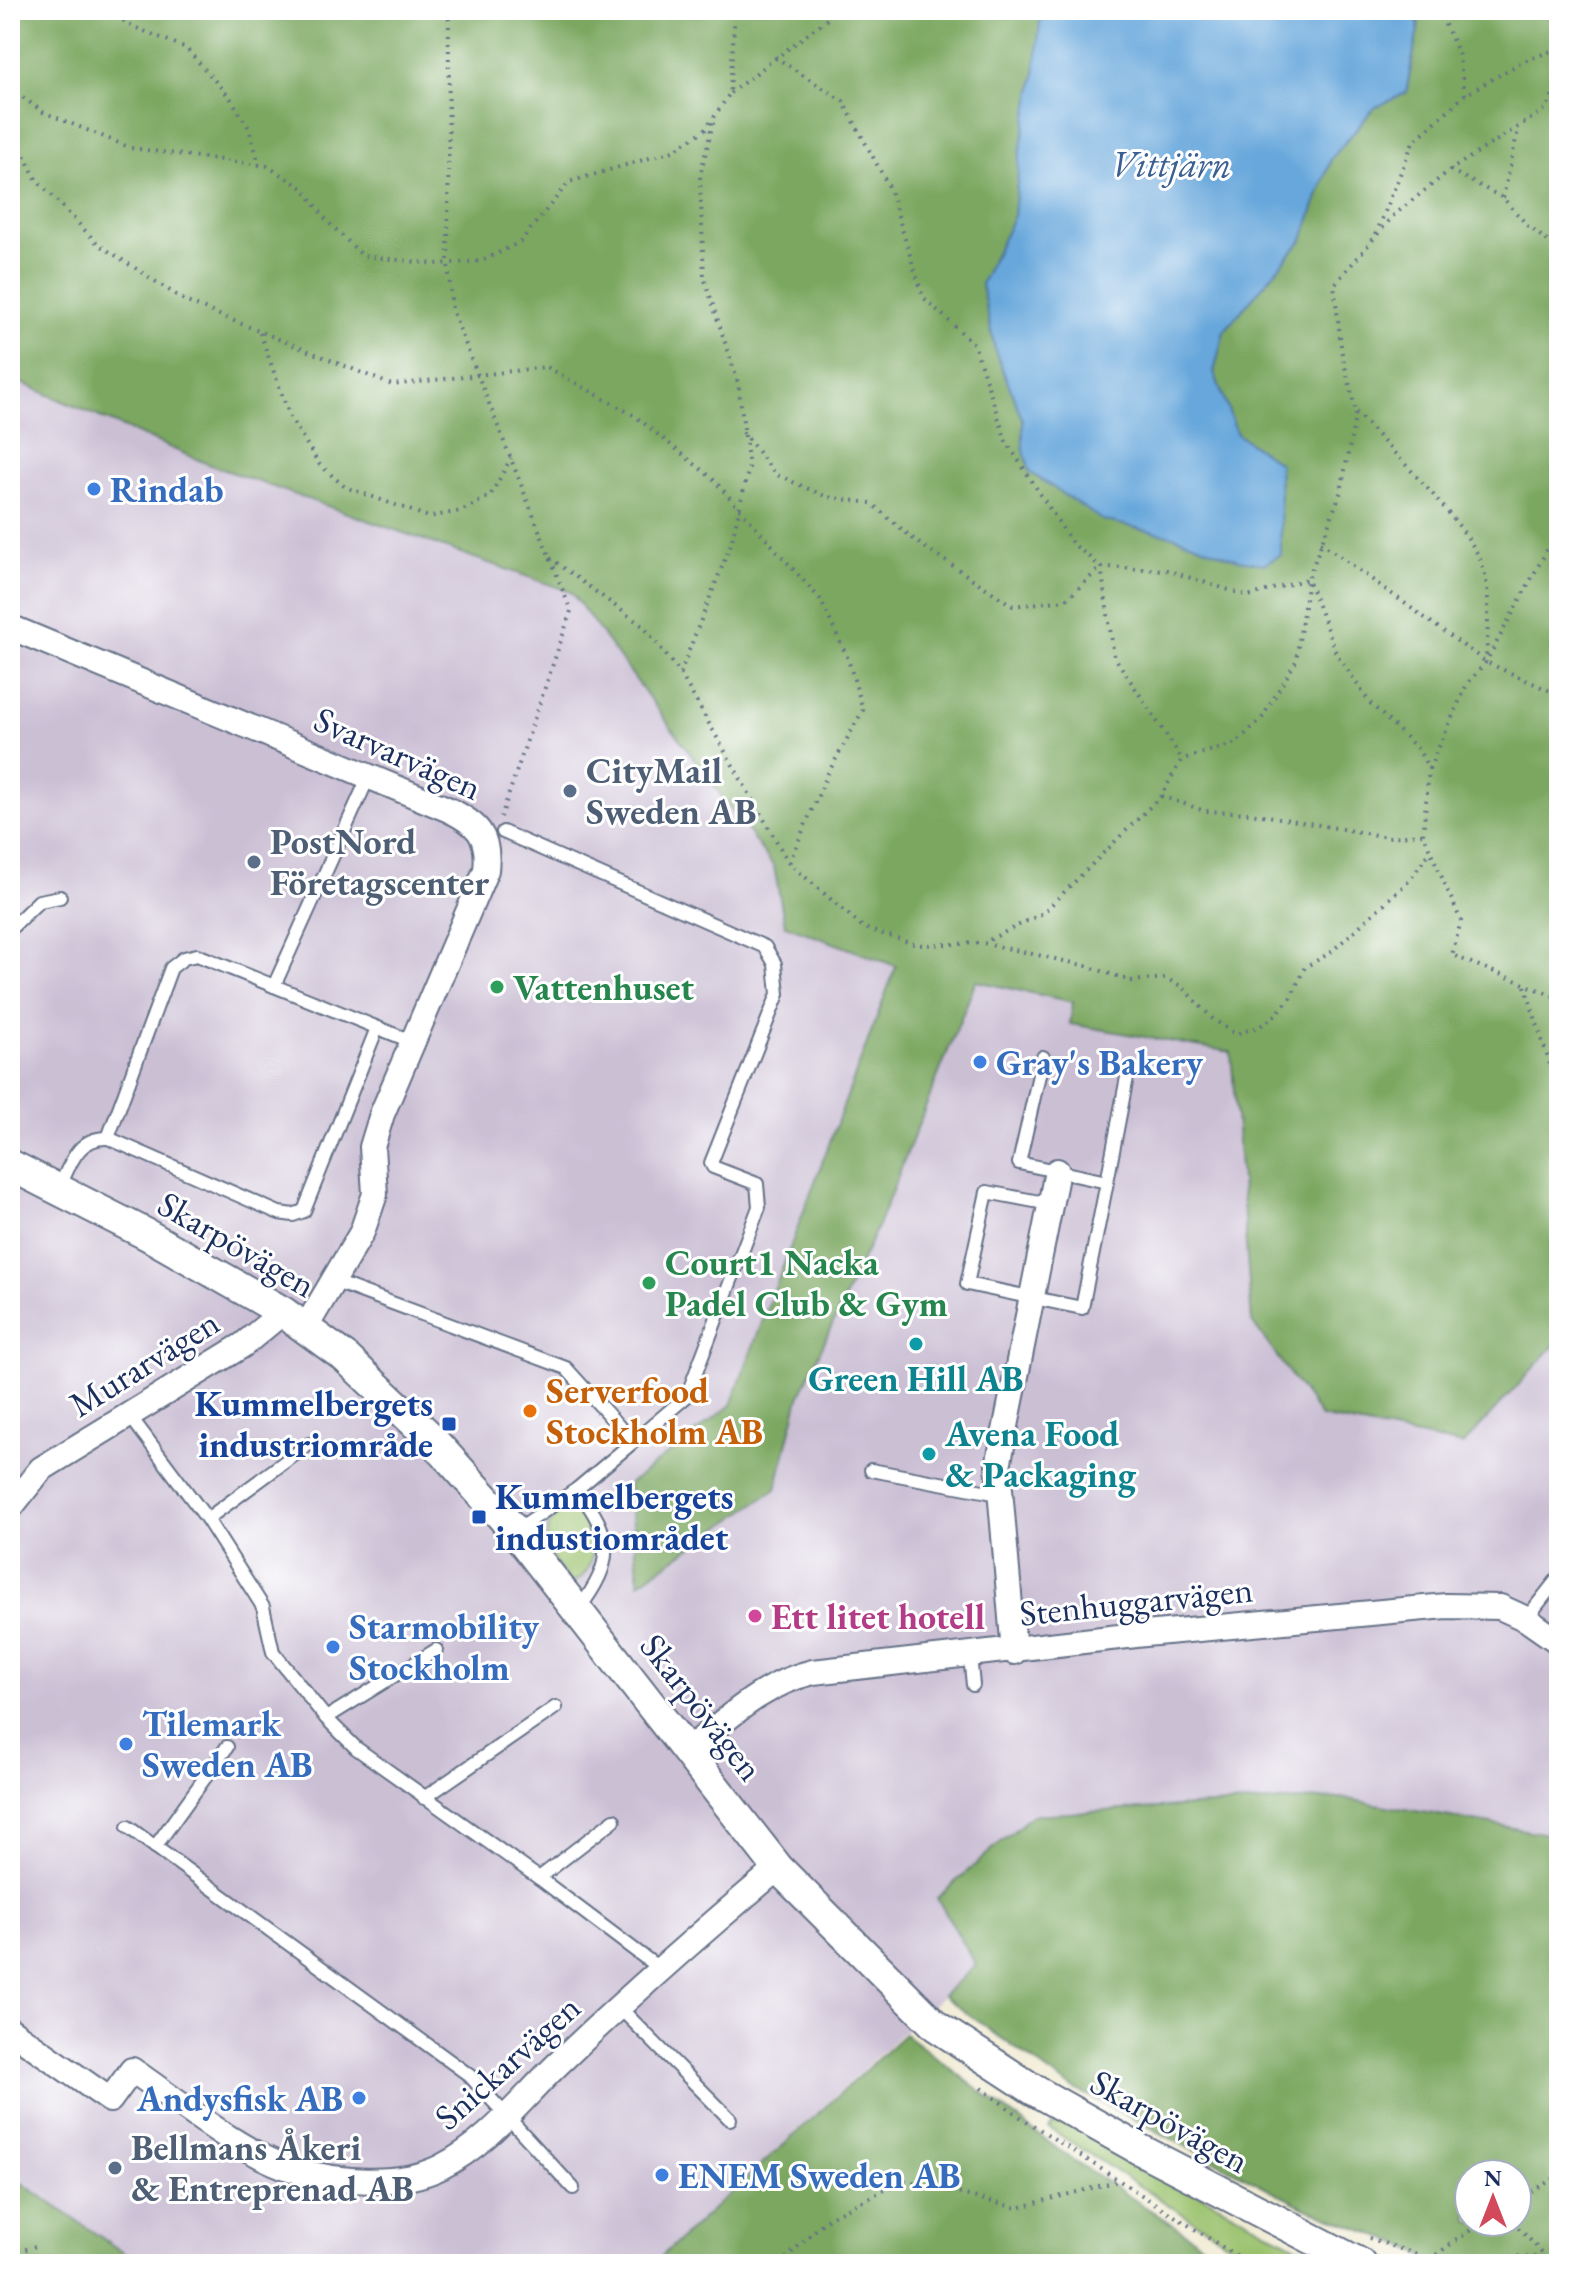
<svg xmlns="http://www.w3.org/2000/svg" width="1569" height="2274" font-family="'EB Garamond',serif">
<style>
.industrial{fill:#cbbfd4}
.green{fill:#9ac16c;stroke:#5a7865;stroke-width:2}
.forest{fill:#7ba760;stroke:#4b6b5f;stroke-width:2;fill-rule:evenodd}
.water{fill:#68a7db;stroke:#426b9c;stroke-width:2}
.lines{fill:none;stroke-linecap:round;stroke-linejoin:round}
.service-casing{stroke:#667187;stroke-width:16}
.minor-casing{stroke:#667187;stroke-width:28}
.tertiary-casing{stroke:#667187;stroke-width:34}
.path{stroke:#667187;stroke-width:4;stroke-dasharray:2 6;stroke-linecap:butt}
.service{stroke:#fff;stroke-width:12}
.minor{stroke:#fff;stroke-width:24}
.tertiary{stroke:#fff;stroke-width:30}
.shop-dot{fill:#3f7fe0;stroke:#fff;stroke-width:3}
.service-dot{fill:#5c6f8a;stroke:#fff;stroke-width:3}
.leisure-dot{fill:#2e9e5b;stroke:#fff;stroke-width:3}
.culture-dot{fill:#0f9aa8;stroke:#fff;stroke-width:3}
.food-dot{fill:#e8710a;stroke:#fff;stroke-width:3}
.transit-dot{fill:#1a4fb4;stroke:#fff;stroke-width:3}
.hotel-dot{fill:#d1479c;stroke:#fff;stroke-width:3}
.labels{text-anchor:middle;dominant-baseline:central;stroke-width:6;stroke-linejoin:round;paint-order:stroke}
.shop-label{font-size:36px;font-weight:bold;fill:#366cbe;stroke:#fff;text-anchor:start}
.street-label{font-size:36px;fill:#1b2f5e;stroke:#fff}
.service-label{font-size:36px;font-weight:bold;fill:#4e5e75;stroke:#fff;text-anchor:start}
.leisure-label{font-size:36px;font-weight:bold;fill:#27864d;stroke:#fff;text-anchor:start}
.culture-label{font-size:36px;font-weight:bold;fill:#0d838f;stroke:#fff}
.food-label{font-size:36px;font-weight:bold;fill:#c56008;stroke:#fff;text-anchor:start}
.transit-label{font-size:36px;font-weight:bold;fill:#164399;stroke:#fff;text-anchor:end}
.hotel-label{font-size:36px;font-weight:bold;fill:#b23c85;stroke:#fff;text-anchor:start}
.water-label{font-size:38px;font-style:italic;fill:#3a5f90;stroke:#fff}
</style>
<rect width="100%" height="100%" fill="#fff"/>
<filter id="ink" filterUnits="userSpaceOnUse"><feTurbulence type="fractalNoise" baseFrequency=".0125" numOctaves="2"/><feDisplacementMap in="SourceGraphic" scale="16" xChannelSelector="R" yChannelSelector="G"/><feConvolveMatrix kernelMatrix="1 2 1 2 8 2 1 2 1" color-interpolation-filters="sRGB"/></filter>
<filter id="wash" filterUnits="userSpaceOnUse"><feTurbulence type="fractalNoise" baseFrequency=".006" numOctaves="4" result="noise"/><feDisplacementMap in="SourceGraphic" scale="32" xChannelSelector="R" yChannelSelector="G"/><feGaussianBlur stdDeviation="1.8" result="paint"/><feColorMatrix in="noise" values="0 0 0 0 0 0 0 0 0 0 0 0 0 0 0 0 0 1.4 0 .05"/><feComposite in="paint" operator="in"/></filter>
<g filter="url(#wash)">
<rect width="100%" height="100%" fill="#f0ebd3"/>
<polygon class="industrial" points="10,378 208,464 571,592 774,867 785,925 896,966 731,1405 629,1484 639,1582 776,1489 799,1397 879,1223 976,981 1074,1002 1070,1024 1231,1052 1252,1322 1463,1445 1559,1340 1559,1836 1341,1798 976,1965 653,2264 140,2264 10,2175"/>
<g class="green">
<path d="M578 1511C600 1524 598 1576 571 1583 551 1560 534 1537 559 1512Z"/>
<polygon points="1058,2119 1330,2264 1261,2264 1049,2128"/>
</g>
<g class="forest">
<polygon points="10,10 1041,10 1035,75 1020,152 1014,216 981,284 996,353 1023,420 1023,446 1177,537 1239,560 1281,555 1279,463 1237,434 1214,372 1224,331 1303,239 1331,159 1374,108 1406,93 1419,24 1410,10 1525,10 1559,21 1559,1340 1463,1445 1321,1417 1252,1322 1231,1052 1070,1024 1073,1002 976,981 879,1223 799,1397 776,1489 639,1583 629,1484 731,1405 896,966 785,925 774,867 571,592 208,464 10,378"/>
<path d="M1341 1798 1559 1836V2264H1432L1417 2251 1304 2207 1065 2084 943 1996 976 1965 937 1898 1032 1815ZM1469 2174H1517V2222H1469Z"/>
<polygon points="905,2034 1063,2153 1233,2264 653,2264"/>
<polygon points="10,2175 140,2264 10,2264"/>
</g>
<polygon class="water" points="1041,10 1410,10 1419,24 1406,93 1374,108 1331,159 1303,239 1224,331 1214,372 1237,434 1279,463 1281,555 1264,564 1239,560 1177,537 1102,520 1030,472 1023,447 1023,420 996,353 981,284 1014,216 1020,152 1035,75"/>
</g>
<g filter="url(#ink)">
<g class="lines">
<g class="service-casing">
<g id="service">
<polyline points="503,832 765,947 775,964 778,994 711,1163 713,1167 757,1184 759,1207 687,1396 633,1442"/>
<polyline points="10,929 39,901 60,897"/>
<polyline points="274,986 369,776"/>
<polyline points="1043,1057 1019,1163 1107,1182 1128,1072"/>
<polyline points="108,1138 279,1213 293,1215 304,1211 377,1028"/>
<path d="M59 1188C70 1165 77 1137 108 1138L171 968 184 958 197 955 413 1042"/>
<polyline points="1050,1204 987,1192 967,1284 1082,1308 1107,1182"/>
<polyline points="333,1281 566,1368 633,1442 577,1489 515,1531"/>
<polyline points="130,1416 207,1519 263,1607 273,1652 326,1718 356,1748 539,1878"/>
<polyline points="871,1470 999,1494"/>
<path d="M577 1489C613 1537 616 1560 578 1610"/>
<polyline points="207,1519 309,1444"/>
<polyline points="1526,1619 1559,1577"/>
<polyline points="970,1656 973,1685"/>
<polyline points="326,1718 436,1650"/>
<polyline points="424,1798 556,1707"/>
<polyline points="614,1820 539,1878 660,1969"/>
<polyline points="128,1827 469,2075 573,2188"/>
<polyline points="155,1847 227,1747"/>
<polyline points="620,2008 730,2119"/>
</g>
</g>
<g class="minor-casing">
<g id="minor">
<path d="M10 627 447 809C477 823 490 835 486 870L382 1114 372 1147 375 1194 362 1232 306 1327"/>
<polyline points="10,1508 41,1469 243,1345 283,1312"/>
<polyline points="1014,1652 998,1466 1057,1171"/>
<path d="M688 1750C727 1719 762 1684 813 1672L1145 1634 1446 1606 1500 1607 1526 1619 1559 1642"/>
<path d="M10 2030 110 2100 132 2070C176 2100 242 2154 292 2169 336 2182 399 2188 441 2167 489 2143 522 2098 560 2062 630 1995 703 1931 778 1868"/>
</g>
</g>
<g class="tertiary-casing">
<polyline id="tertiary" points="10,1165 146,1234 283,1312 346,1358 429,1436 515,1531 778,1868 936,2026 1034,2090 1139,2149 1361,2264"/>
</g>
<g class="path">
<polyline points="111,10 127,24 186,48 231,99 249,128 259,164"/>
<polyline points="449,10 448,263 452,310 571,611 501,817"/>
<polyline points="1438,10 1458,52 1465,95 1524,61 1559,48"/>
<polyline points="775,57 843,101 889,187 923,297 974,344 1006,441 1072,543 1101,567 1114,656 1182,759 1161,796 1043,913 985,942"/>
<polyline points="1559,81 1546,109 1450,170 1393,216 1334,285 1342,354 1356,412 1341,491 1308,579 1336,653 1370,703 1418,749 1429,769 1423,834 1461,921 1452,955 1559,998"/>
<polyline points="10,88 43,112 131,148 267,166 304,189 327,221 363,256 436,264 482,261 520,242 569,182 673,151 706,129 730,93 735,10"/>
<polyline points="730,93 839,10"/>
<polyline points="10,127 36,179 98,244 187,302 392,385 547,367 635,416 712,478 820,599 848,659 863,710 827,775 789,863"/>
<polyline points="1450,170 1503,198 1528,226 1559,250"/>
<polyline points="1503,198 1518,130"/>
<polyline points="1376,234 1413,142 1465,95"/>
<polyline points="260,333 290,417 319,464 345,487 429,517 461,511 490,496 511,458"/>
<path d="M1356 412C1387 447 1468 524 1482 564 1492 595 1487 631 1486 662"/>
<polyline points="743,432 775,474 827,497 871,503 917,542 1013,606 1066,600 1101,567 1166,570 1248,596 1308,579 1296,661 1262,718 1236,743 1183,759"/>
<polyline points="1320,542 1486,662 1559,695"/>
<polyline points="550,558 644,627 680,673 789,863 864,928 917,945 983,943 1087,966 1131,981 1165,978 1181,986 1213,1019 1235,1034 1259,1027 1276,1015 1291,997 1305,967 1330,953 1410,880 1429,852"/>
<polyline points="680,673 731,544 749,467 738,383 704,277 700,176 714,119"/>
<polyline points="1429,769 1467,684 1486,662 1559,528"/>
<polyline points="1161,796 1205,811 1251,813 1387,837 1422,834"/>
<polyline points="1525,986 1559,1093"/>
<polyline points="981,2088 1022,2118 1249,2264"/>
<polyline points="1517,2199 1559,2176"/>
<polyline points="1513,2222 1546,2257"/>
<polyline points="1369,2238 1427,2258 1546,2257 1559,2260"/>
<polyline points="10,2254 36,2246"/>
<polyline points="780,2264 828,2218 904,2180 1017,2208 1118,2181"/>
<polyline points="1423,2264 1482,2222"/>
</g>
<use href="#service" class="service"/>
<use href="#minor" class="minor"/>
<use href="#tertiary" class="tertiary"/>
</g>
</g>
<g class="shop-dot">
<circle cx="94" cy="489" r="8"/>
<circle cx="980" cy="1062" r="8"/>
<circle cx="333" cy="1647" r="8"/>
<circle cx="126" cy="1744" r="8"/>
<circle cx="359" cy="2098" r="8"/>
<circle cx="662" cy="2175" r="8"/>
</g>
<g class="service-dot">
<circle cx="570" cy="791" r="8"/>
<circle cx="254" cy="862" r="8"/>
<circle cx="115" cy="2168" r="8"/>
</g>
<g class="leisure-dot">
<circle cx="497" cy="987" r="8"/>
<circle cx="649" cy="1283" r="8"/>
</g>
<g class="culture-dot">
<circle cx="916" cy="1344" r="8"/>
<circle cx="929" cy="1454" r="8"/>
</g>
<circle class="food-dot" cx="530" cy="1411" r="8"/>
<g class="transit-dot">
<rect x="441" y="1416" width="16" height="16" rx="4"/>
<rect x="471" y="1509" width="16" height="16" rx="4"/>
</g>
<circle class="hotel-dot" cx="755" cy="1616" r="8"/>
<g class="labels">
<g class="shop-label">
<text x="110" y="489">Rindab</text>
<text x="996" y="1062">Gray's Bakery</text>
<text x="349" y="1626">Starmobility<tspan x="349" dy="41">Stockholm</tspan></text>
<text x="142" y="1723">Tilemark<tspan x="142" dy="41">Sweden AB</tspan></text>
<text x="343" y="2098" text-anchor="end">Andysfisk AB</text>
<text x="678" y="2175">ENEM Sweden AB</text>
</g>
<g class="street-label">
<text transform="translate(398 753) rotate(24)">Svarvarvägen</text>
<text transform="translate(237 1244) rotate(30)">Skarpövägen</text>
<text transform="translate(144 1363) rotate(-32)">Murarvägen</text>
<text transform="translate(1136 1601) rotate(-6)">Stenhuggarvägen</text>
<text transform="translate(702 1707) rotate(52)">Skarpövägen</text>
<text transform="translate(507 2062) rotate(-42)">Snickarvägen</text>
<text transform="translate(1170 2121) rotate(29)">Skarpövägen</text>
</g>
<g class="service-label">
<text x="586" y="770">CityMail<tspan x="586" dy="41">Sweden AB</tspan></text>
<text x="270" y="841">PostNord<tspan x="270" dy="41">Företagscenter</tspan></text>
<text x="131" y="2147">Bellmans Åkeri<tspan x="131" dy="41">&amp; Entreprenad AB</tspan></text>
</g>
<g class="leisure-label">
<text x="513" y="987">Vattenhuset</text>
<text x="665" y="1262">Court1 Nacka<tspan x="665" dy="41">Padel Club &amp; Gym</tspan></text>
</g>
<g class="culture-label">
<text x="916" y="1378">Green Hill AB</text>
<text x="945" y="1433" text-anchor="start">Avena Food<tspan x="945" dy="41">&amp; Packaging</tspan></text>
</g>
<g class="food-label">
<text x="546" y="1390">Serverfood<tspan x="546" dy="41">Stockholm AB</tspan></text>
</g>
<g class="transit-label">
<text x="433" y="1403">Kummelbergets<tspan x="433" dy="41">industriområde</tspan></text>
<text x="495" y="1496" text-anchor="start">Kummelbergets<tspan x="495" dy="41">industiområdet</tspan></text>
</g>
<g class="hotel-label">
<text x="771" y="1616">Ett litet hotell</text>
</g>
<g class="water-label">
<text x="1171" y="163">Vittjärn</text>
</g>
</g>
<rect width="1569" height="2274" fill="none" stroke="#fff" stroke-width="40"/>
<g transform="translate(1493 2198)"><circle r="38" fill="#ffffff" stroke="#a4acbf" stroke-width="2"/>
<path d="M0-6L14 30L0 20L-14 30Z" fill="#d1495b"/>
<text y="-12" font-size="22" font-weight="bold" text-anchor="middle" fill="#1b2f5e">N</text>
</g>
</svg>
